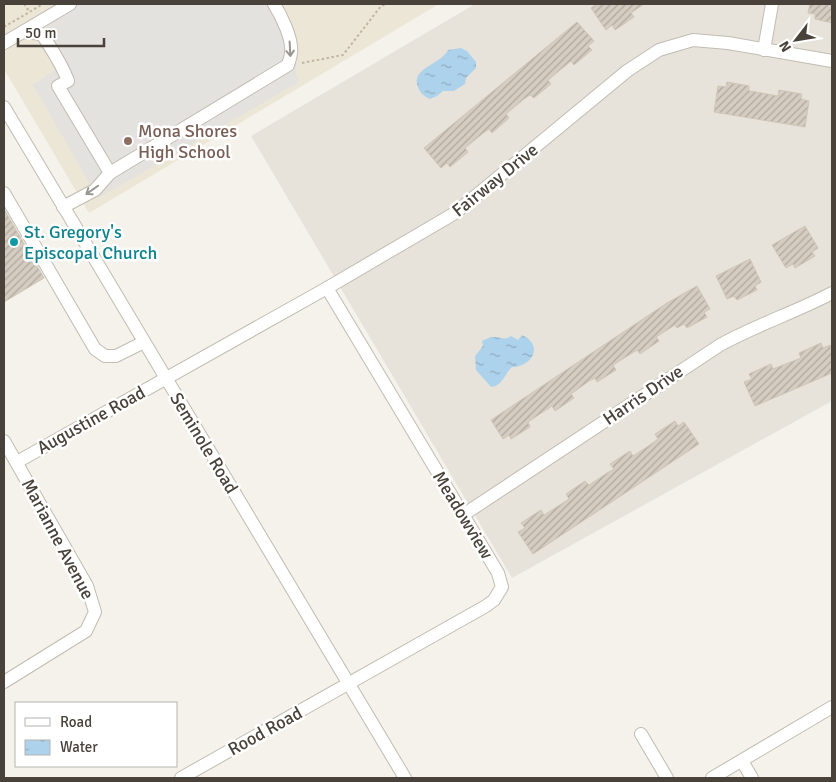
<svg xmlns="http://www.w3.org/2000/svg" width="836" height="782" font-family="Signika,sans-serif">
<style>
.residential{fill:#e8e3da}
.education{fill:#ece6d7}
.parking{fill:#e4e2df}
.water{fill:url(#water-ripples)}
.building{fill:url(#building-hatch);stroke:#d0c5b5}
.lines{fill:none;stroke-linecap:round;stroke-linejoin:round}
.minor-casing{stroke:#c2bcb1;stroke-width:14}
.path{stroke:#c0b5a1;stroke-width:2;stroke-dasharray:2.5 2.5;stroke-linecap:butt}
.minor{stroke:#fff;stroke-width:12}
.oneway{stroke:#9a9793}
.education-dot{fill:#8d6e63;stroke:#fff;stroke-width:2}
.culture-dot{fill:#0f9aa8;stroke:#fff;stroke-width:2}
.labels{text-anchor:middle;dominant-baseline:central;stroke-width:5;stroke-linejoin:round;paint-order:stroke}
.education-label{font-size:18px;fill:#785e54;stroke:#fff;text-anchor:start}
.street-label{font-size:18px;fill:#48423a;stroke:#fff}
.culture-label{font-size:18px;fill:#0d838f;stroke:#fff;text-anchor:start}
</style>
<defs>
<pattern id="water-ripples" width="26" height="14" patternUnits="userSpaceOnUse" patternTransform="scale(1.25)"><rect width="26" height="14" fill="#add2eb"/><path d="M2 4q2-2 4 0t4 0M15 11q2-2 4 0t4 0" fill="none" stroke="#8facbf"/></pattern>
<pattern id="building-hatch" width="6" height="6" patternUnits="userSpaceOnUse" patternTransform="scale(1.25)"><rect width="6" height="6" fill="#d5cdc2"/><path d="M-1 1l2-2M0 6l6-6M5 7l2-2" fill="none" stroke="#afa89f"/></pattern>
</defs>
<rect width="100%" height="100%" fill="#f4f2eb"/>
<polygon class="residential" points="475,4 832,4 832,401 512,578 251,136"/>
<polygon class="education" points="4,4 439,4 89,213 4,69"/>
<polygon class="parking" points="56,4 282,4 297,45 296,73 299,82 98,198 33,85 56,69 25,22"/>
<g class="water">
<path d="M461 48 467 51 476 62V68L466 78 465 84 454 91H443L437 96 430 99C423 96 419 92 417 84 414 67 441 64 448 50Z"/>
<path d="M522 335C545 346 531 367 512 367 504 374 503 386 491 387L476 370 475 356 483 346 482 341C486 339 490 337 494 337 502 337 504 341 511 336L518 340Z"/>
</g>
<g class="building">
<polygon points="597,4 644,4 631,13 634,17 615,30 612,25 606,30 591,8"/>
<polygon points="810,4 832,4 832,23 815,19 815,14 808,13"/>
<polygon points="577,22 594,41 588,46 592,50 574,65 571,61 548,80 551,84 534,98 530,95 524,99 506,114 509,118 492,133 489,129 482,134 465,148 468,152 450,167 447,163 441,168 424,148"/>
<polygon points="727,82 749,86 749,91 756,92 778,96 779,90 802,94 801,99 809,101 805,127 714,112 718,86 726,87"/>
<polygon points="4,209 44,278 4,302"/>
<polygon points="805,226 818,248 812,252 815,256 795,268 793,264 786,268 772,245"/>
<polygon points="750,259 761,282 755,286 757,290 737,300 734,296 727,299 716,276"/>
<polygon points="697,286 710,309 704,312 707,317 687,328 684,324 677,328 675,325 656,337 659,341 640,354 637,350 613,365 616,370 597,382 595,378 589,381 571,394 574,398 555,411 552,406 528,422 530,427 511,439 509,435 503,439 491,420 667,303"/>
<polygon points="821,343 823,348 830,345 832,351 832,373 755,406 744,382 752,379 749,374 771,364 773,369 801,358 799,353"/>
<polygon points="675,421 678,426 684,422 699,444 533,554 518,532 525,528 521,523 541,510 544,515 569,499 566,494 585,481 589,485 607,473 614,469 610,464 630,451 633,456 647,447 658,439 655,434"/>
</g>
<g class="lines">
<g class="minor-casing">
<g id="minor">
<path d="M23 32 42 34C52 50 62 64 68 81L58 86 110 173"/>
<polyline points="4,43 70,4"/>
<polyline points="764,50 772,4"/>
<polyline points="4,107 405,778"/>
<polyline points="4,193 95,349 105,356 116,356 144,342"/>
<path d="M63 207 95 190 110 173 288 65C289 61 291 57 291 53 293 39 281 15 274 4"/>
<polyline points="4,441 87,586 95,612 86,631 4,682"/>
<polyline points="17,462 327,288 455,213 627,71 659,50 693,40 728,43 832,61"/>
<path d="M463 515 720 345C756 325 796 312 832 293"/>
<polyline points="641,734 667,778"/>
<polyline points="742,761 752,778"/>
<polyline points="181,778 486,606 494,600 502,587 498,573 327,288"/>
<polyline points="712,778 832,707"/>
</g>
</g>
<g class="path">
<polyline points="24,4 29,11"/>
<polyline points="4,27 43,4"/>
<polyline points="302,63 343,55 381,6 386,4"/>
</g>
<use href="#minor" class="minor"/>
</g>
<defs><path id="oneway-shaft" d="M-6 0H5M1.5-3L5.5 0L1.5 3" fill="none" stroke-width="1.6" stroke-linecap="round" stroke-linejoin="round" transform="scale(1.25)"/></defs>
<g class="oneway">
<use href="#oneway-shaft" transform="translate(290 49) rotate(87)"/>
<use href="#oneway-shaft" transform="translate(92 190) rotate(145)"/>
</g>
<circle class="education-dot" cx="128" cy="141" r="5"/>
<circle class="culture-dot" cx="14" cy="242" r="5"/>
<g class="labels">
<g class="education-label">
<text x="138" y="131">Mona Shores<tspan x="138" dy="21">High School</tspan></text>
</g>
<g class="street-label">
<text transform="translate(495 180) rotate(-39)">Fairway Drive</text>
<text transform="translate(643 395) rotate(-34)">Harris Drive</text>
<text transform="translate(91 420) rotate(-29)">Augustine Road</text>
<text transform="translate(204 443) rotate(59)">Seminole Road</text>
<text transform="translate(463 515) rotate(59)">Meadowview</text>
<text transform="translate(58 539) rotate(62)">Marianne Avenue</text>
<text transform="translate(265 731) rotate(-29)">Rood Road</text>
</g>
<g class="culture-label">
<text x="24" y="232">St. Gregory's<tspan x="24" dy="21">Episcopal Church</tspan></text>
</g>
</g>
<rect width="836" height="782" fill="none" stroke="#48423a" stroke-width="10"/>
<rect x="15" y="702" width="162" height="65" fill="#ffffff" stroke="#b6b3b0"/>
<rect x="25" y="718" width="25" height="8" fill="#ffffff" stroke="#b6b3b0"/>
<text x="60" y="727" font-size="15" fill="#48423a">Road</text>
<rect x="25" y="740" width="25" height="15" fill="url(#water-ripples)" stroke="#b6b3b0"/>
<text x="60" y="752" font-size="15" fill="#48423a">Water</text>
<g transform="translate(796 40) rotate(239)" stroke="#ffffff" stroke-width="4" paint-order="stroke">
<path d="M0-4L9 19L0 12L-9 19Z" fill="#48423a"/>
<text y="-8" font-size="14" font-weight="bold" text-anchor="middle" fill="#48423a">N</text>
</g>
<path d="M18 38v8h86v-8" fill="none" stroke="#48423a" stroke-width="2.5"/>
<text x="25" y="38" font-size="15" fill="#48423a" stroke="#ffffff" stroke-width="4" paint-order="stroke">50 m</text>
</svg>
